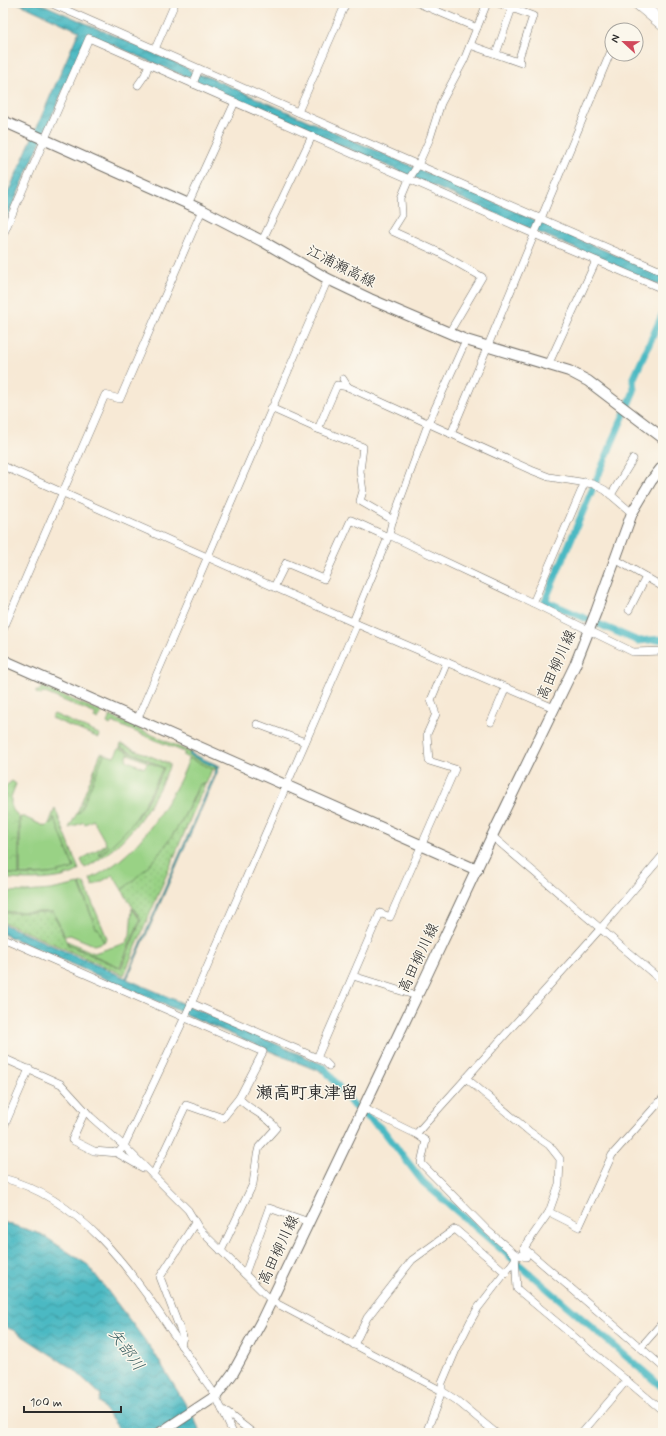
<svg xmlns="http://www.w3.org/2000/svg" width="666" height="1436" font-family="Mynerve,'Klee One',sans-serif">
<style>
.grass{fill:#99d285;stroke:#627e58}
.park{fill:url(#park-crowns);stroke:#627e58}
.garden{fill:url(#garden-dots);stroke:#627e58}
.water{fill:url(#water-waves);stroke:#3b7277}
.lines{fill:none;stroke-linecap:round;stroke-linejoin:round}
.canal{stroke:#4bb9c3;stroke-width:7}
.street-casing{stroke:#726e66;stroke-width:8}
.secondary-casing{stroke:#726e66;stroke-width:12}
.highway-casing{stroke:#726e66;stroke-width:14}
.street{stroke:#fff;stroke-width:7}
.secondary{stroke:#fff;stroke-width:10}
.highway{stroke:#fff;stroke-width:13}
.labels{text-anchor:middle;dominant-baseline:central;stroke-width:3;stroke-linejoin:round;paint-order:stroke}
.street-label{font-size:15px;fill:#2b2b2b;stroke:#fbf7ec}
.water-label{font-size:16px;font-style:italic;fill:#365d60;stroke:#fbf7ec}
.quarter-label{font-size:17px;font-weight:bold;fill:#2b2b2b;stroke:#fbf7ec}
</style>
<defs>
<pattern id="park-crowns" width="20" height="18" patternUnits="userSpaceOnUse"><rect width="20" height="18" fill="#99d285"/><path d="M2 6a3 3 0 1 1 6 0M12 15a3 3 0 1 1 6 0" fill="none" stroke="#84b473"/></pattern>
<pattern id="garden-dots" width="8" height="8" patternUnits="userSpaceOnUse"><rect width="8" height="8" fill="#99d285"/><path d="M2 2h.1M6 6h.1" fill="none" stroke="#84b473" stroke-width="1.8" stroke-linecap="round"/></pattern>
<pattern id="water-waves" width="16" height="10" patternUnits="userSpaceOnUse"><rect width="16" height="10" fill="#4bb9c3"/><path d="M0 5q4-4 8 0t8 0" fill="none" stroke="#3f979f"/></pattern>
</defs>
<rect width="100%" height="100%" fill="#fbf7ec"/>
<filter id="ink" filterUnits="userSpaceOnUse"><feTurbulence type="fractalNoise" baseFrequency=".025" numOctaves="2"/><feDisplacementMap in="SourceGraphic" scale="8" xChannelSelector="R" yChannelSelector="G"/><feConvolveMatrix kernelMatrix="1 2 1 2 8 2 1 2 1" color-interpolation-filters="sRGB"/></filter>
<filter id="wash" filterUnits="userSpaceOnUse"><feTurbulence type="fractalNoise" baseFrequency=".012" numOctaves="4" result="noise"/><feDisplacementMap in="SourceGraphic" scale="16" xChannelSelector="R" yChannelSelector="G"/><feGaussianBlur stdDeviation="0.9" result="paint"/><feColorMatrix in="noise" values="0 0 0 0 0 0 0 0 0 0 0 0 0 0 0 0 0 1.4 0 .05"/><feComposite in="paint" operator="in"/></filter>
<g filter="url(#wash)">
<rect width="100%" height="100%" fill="#f7e9d5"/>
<g class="grass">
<path d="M119 748 147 760V762L128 754 126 760 144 768 148 762 163 768C154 786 145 805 134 821 125 834 112 845 100 854L98 853 107 845 93 820 85 824 84 822 69 828 77 813 80 812 104 754 114 757Z"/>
<path d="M189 758 212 769 206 784H199C181 828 159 860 122 890L113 875 93 886 90 879C127 861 146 836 167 802 176 788 184 774 189 758Z"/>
<polygon points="20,817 24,817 46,827 49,824 52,824 54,817 74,868 53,874 20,875"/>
<polygon points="79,884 96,928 98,928 104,942 94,945 70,935 65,936 53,912 3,912 3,891 26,892 51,890"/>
<polygon points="132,908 140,920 120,967 68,944 67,941 94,953 126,943 130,936"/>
</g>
<polygon class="park" points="12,781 16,784 11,797 11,807 19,818 19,875 3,873 3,788"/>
<g class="garden">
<polygon points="42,687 102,712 98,720 94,718 96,714 43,692 41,695 36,693 36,691 39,691"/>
<polygon points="54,714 99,734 100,735 99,738 51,718"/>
<polygon points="110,716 190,752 189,755 216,767 215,770 184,756 184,752 112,722 110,725 107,723"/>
<path d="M121 744 167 763 169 764V767C150 810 127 845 85 868L81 860 106 844 107 845 98 853 100 855C112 845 124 834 133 822 146 806 155 786 164 768L149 761V760L120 747Z"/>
<polygon points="101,753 104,754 80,812 77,813"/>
<path d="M200 784H205L124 975 3 922V913L53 912 68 945 121 968 141 920 122 890C159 860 181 828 200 784Z"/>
<path d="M55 808 79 870C63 882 22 881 3 878V873C29 877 48 876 74 868L54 817 52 824H49Z"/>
<polygon points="84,883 107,938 104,942 98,928 96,928 80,884"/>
</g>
<g class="water">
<polygon points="18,3 40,3 187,68 193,73 206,76 663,276 663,287 203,85 190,77 184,76 88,34 3,227 3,204 79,31"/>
<polygon points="191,751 192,754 220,766 127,979 322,1064 329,1071 326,1074 272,1052 3,934 3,924 126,978 217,768 189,755"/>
<polygon points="3,1222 41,1234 88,1265 153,1351 194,1418 201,1433 122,1433 99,1402 101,1395 73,1369 13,1330 3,1326"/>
</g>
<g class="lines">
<g class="canal">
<polyline points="663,313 633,380 634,391 545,601 638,641 663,639"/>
<polyline points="320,1067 324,1068 352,1104 383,1130 423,1182 663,1388"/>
</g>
</g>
</g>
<g filter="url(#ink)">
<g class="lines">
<g class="street-casing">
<g id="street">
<polyline points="50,3 418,165 409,179 401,198 402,215 392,231 438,252 482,277 449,333"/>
<polyline points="418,3 477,28"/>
<polyline points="487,3 464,60 441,103 430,138 418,165 663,272"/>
<polyline points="498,3 533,16 518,61"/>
<polyline points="3,4 3,3"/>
<polyline points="470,45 521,63"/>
<polyline points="155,49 175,3"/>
<polyline points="496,54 512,8"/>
<polyline points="193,84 199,69"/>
<polyline points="138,85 145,75 149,64"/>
<polyline points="298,112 346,3"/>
<polyline points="188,204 235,102"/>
<polyline points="3,235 89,38 534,234 663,289"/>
<polyline points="262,241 312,136"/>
<polyline points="549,363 596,261"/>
<polyline points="343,379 348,387 531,470 549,477 593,484 605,490 632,513"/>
<polyline points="271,408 318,429 337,385 348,387"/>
<polyline points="318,429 363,447 360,471 363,491 360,501 393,520"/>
<polyline points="451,434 611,51"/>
<polyline points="3,466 357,624 554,708"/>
<polyline points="611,495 633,459"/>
<polyline points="389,535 533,603 633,652 663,651"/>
<polyline points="615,559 663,587"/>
<polyline points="274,587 286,563 324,579 351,520 388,537"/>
<polyline points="533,603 585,482"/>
<polyline points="629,610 646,577"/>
<polyline points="353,622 389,535 392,522 428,424 466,340"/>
<polyline points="3,630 105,395 120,399 202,210"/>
<polyline points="137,720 328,279"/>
<polyline points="491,722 506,687"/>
<polyline points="257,724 305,742"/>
<polyline points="492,836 663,982"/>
<path d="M3 938 263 1052 239 1098C249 1111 265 1113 276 1128L259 1147 257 1155 253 1184 221 1251"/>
<polyline points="353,976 417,996"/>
<polyline points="191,1003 317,1058 325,1062 329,1066"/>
<polyline points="3,1058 61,1084 91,1117 124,1146 188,1210 200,1230 272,1301 442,1391 456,1400 496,1433"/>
<polyline points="317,1058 380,913 390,917 455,769 429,761 427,734 436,714 431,700 447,662"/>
<polyline points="466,1078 530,1132 549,1145 560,1159 559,1184 549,1212"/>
<polyline points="363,1108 416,1134 426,1141 421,1163 488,1231 515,1254 526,1257 524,1248 549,1212 579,1227 612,1155 663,1098"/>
<polyline points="85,1111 72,1140 94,1151 118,1153 124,1146 191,1004 357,624"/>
<polyline points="3,1129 29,1069"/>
<polyline points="416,1134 601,928 663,855"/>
<polyline points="115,1152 143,1168"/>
<polyline points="153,1175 186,1105 223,1118 239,1098"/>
<path d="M3 1178C80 1198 131 1269 172 1332 182 1346 191 1360 201 1375 206 1382 212 1389 216 1397 222 1409 227 1421 233 1433"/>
<polyline points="524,1248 663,1367"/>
<polyline points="515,1254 517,1289 663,1411"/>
<polyline points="245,1274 269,1208 309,1222"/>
<polyline points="181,1345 183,1337 160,1277 195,1223"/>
<polyline points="354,1345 367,1318 412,1260 455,1229 506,1273"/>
<polyline points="641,1347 663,1322"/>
<polyline points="222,1409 253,1433"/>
<polyline points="426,1433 442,1391 442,1383 456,1350 470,1322 478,1308 515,1260"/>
<polyline points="582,1433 627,1380"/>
</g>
</g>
<g class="secondary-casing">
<g id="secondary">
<polyline points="3,121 202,210 262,241 328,279 370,299 466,340 569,371 588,381 663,438"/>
<polyline points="3,660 477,870"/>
<polyline points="160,1433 216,1396 233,1373 261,1322 424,981 492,836 575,665 596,612 632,513 651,481 663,466"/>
</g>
</g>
<g class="highway-casing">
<polyline id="highway" points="638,3 663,24"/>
</g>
<use href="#street" class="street"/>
<use href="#secondary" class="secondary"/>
<use href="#highway" class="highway"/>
</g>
</g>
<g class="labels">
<g class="street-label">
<text transform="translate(341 267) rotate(27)">江浦瀬高線</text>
<text transform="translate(557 665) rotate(-66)">高田柳川線</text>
<text transform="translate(419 958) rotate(-65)">高田柳川線</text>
<text transform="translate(279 1250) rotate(-65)">高田柳川線</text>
</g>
<g class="water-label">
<text transform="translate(126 1350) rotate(54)">矢部川</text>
</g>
<g class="quarter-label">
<text x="307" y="1093">瀬高町東津留</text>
</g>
</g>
<rect width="666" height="1436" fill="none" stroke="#fbf7ec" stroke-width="16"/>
<g transform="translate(624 42) rotate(292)"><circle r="19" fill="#fbf7ec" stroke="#a8a59f"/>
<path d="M0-3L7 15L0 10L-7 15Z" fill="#d1495b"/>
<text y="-6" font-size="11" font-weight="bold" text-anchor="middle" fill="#2b2b2b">N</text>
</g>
<path d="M24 1406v6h97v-6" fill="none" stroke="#2b2b2b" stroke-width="2"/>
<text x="30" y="1406" font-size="12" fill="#2b2b2b" stroke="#fbf7ec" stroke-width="3" paint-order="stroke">100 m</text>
</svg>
